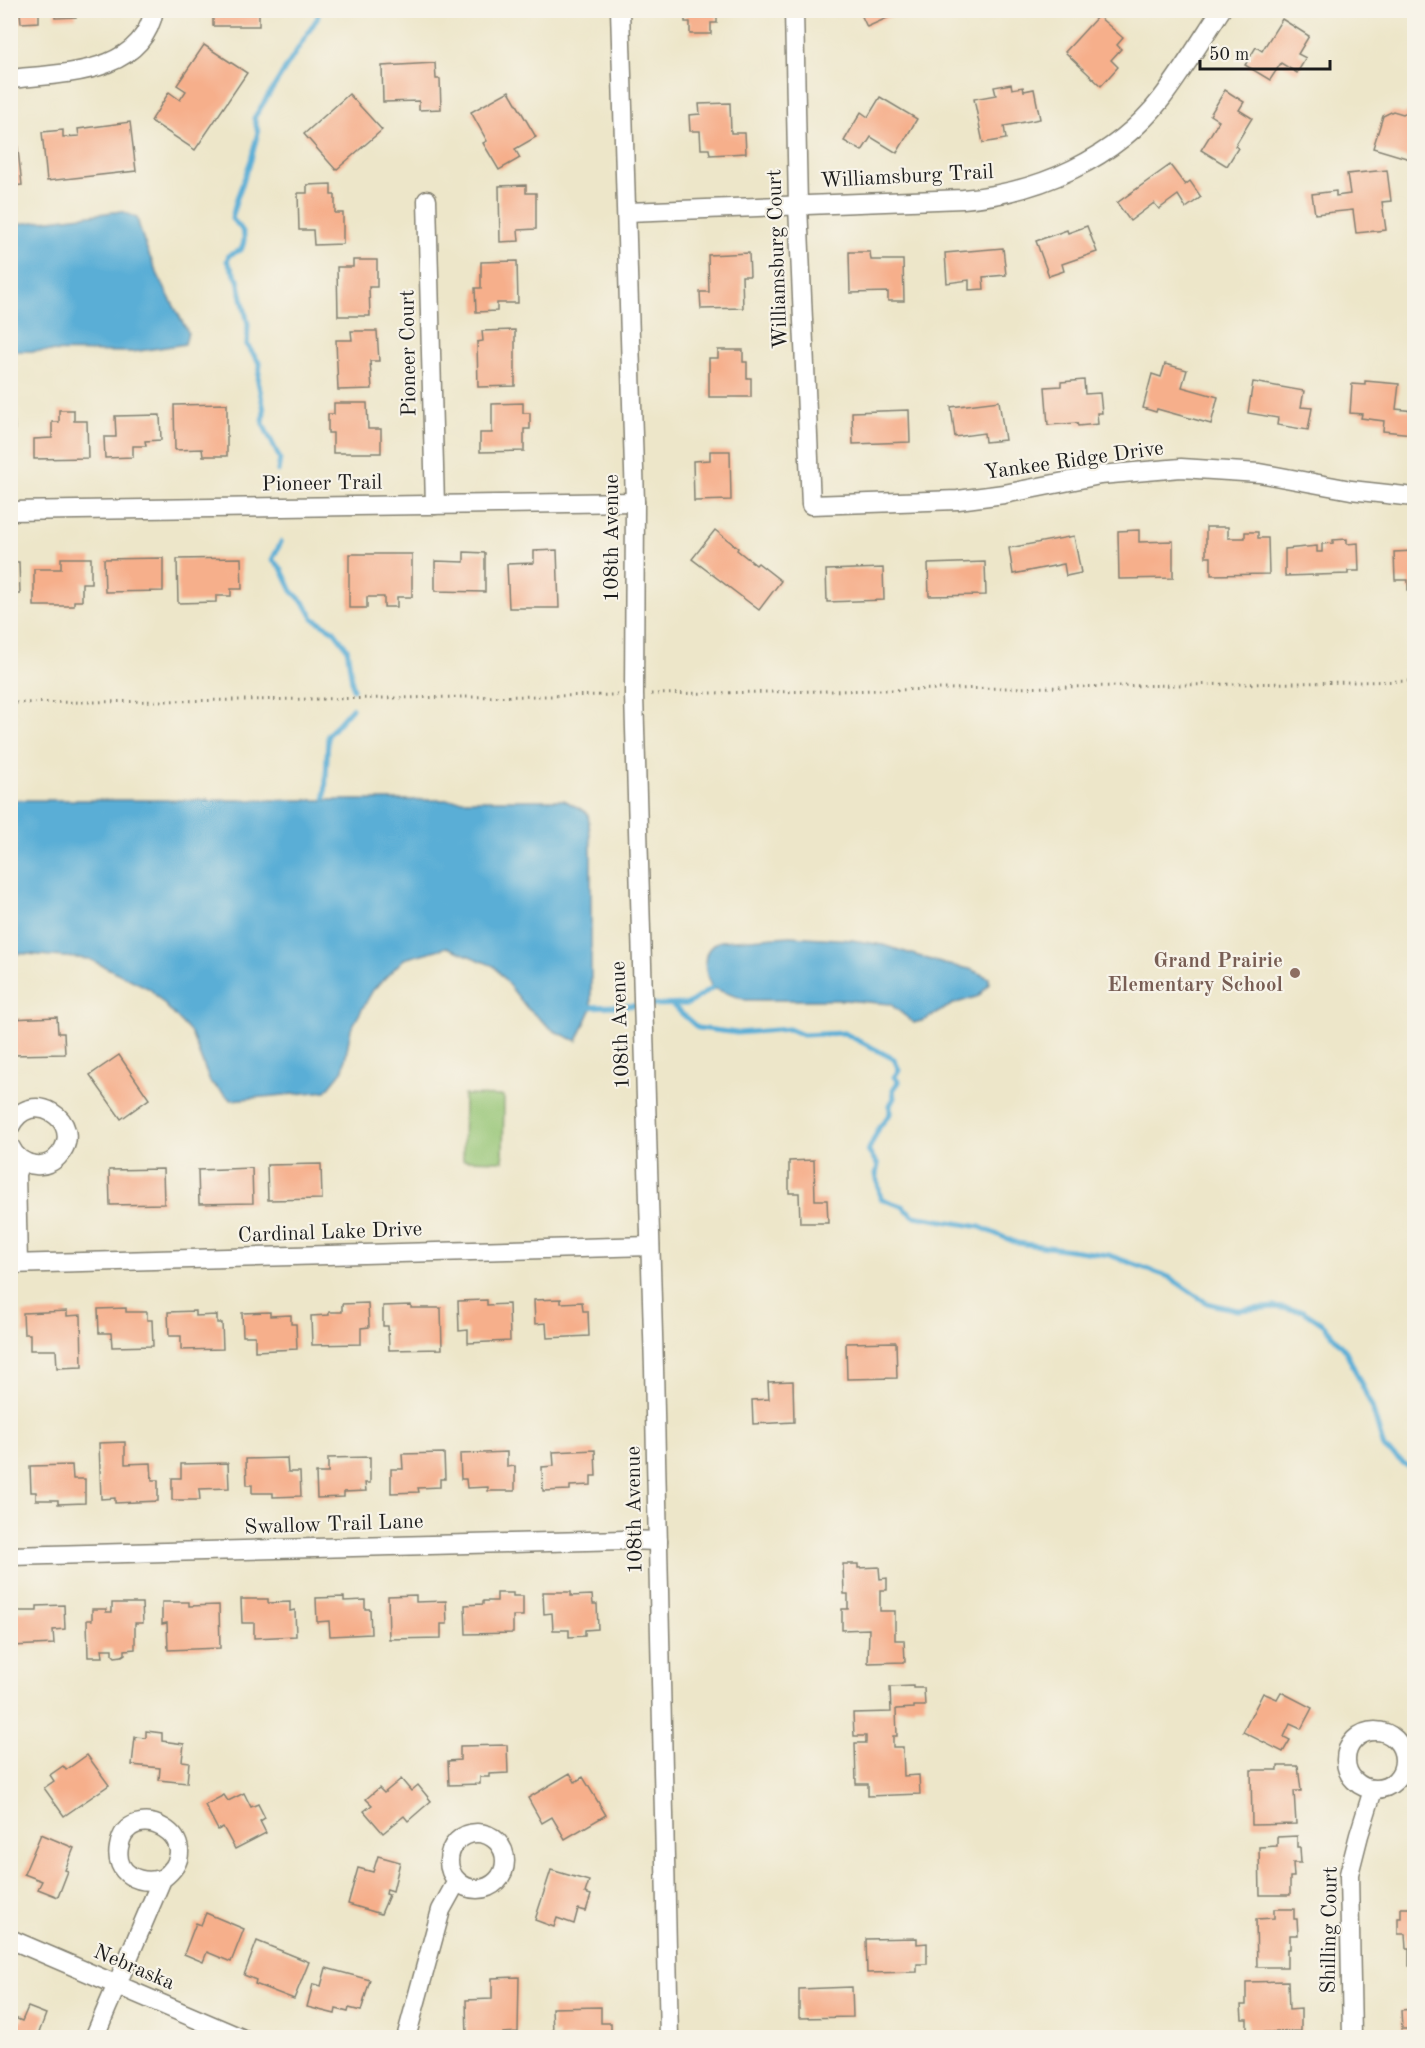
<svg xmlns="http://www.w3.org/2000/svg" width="1425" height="2048" font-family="'Old Standard TT',serif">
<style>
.green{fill:#94c473;stroke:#587048;stroke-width:1.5}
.water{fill:#5aaed6;stroke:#3b6579;stroke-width:1.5}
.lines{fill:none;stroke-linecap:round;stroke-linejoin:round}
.stream{stroke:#5aaed6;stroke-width:5}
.building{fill:#f6af8b}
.minor-casing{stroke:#848172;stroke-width:21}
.path{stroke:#848172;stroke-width:3;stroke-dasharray:1.5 4.5;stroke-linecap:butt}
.minor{stroke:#fff;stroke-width:18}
.education-dot{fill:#8d6e63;stroke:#f7f3e8;stroke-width:2}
.labels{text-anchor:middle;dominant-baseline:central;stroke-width:4.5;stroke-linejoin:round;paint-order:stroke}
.street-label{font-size:21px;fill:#1c1c1c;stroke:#f7f3e8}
.education-label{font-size:21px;font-weight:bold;fill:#785e54;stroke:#f7f3e8;text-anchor:end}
</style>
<rect width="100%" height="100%" fill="#f7f3e8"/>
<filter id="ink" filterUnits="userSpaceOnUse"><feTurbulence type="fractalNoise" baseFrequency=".0167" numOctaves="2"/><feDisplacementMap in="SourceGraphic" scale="12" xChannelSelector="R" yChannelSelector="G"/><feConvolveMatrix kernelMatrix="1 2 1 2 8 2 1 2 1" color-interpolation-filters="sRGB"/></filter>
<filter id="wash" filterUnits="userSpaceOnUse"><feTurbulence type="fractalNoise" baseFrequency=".008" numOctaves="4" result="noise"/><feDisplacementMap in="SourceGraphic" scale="24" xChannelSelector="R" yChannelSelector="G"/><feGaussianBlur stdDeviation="1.35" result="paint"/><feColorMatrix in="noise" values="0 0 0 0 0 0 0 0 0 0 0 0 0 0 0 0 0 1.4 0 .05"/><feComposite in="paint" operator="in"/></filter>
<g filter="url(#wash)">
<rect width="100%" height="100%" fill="#ede6c9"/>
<polygon class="green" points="464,1095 504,1096 503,1161 463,1160"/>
<g class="water">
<path d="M122 211 137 218C147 259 168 295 188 332L185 344 133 352 11 351V225Z"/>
<polygon points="11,800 564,800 588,813 591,846 591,1010 577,1041 554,1031 527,1008 494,966 447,947 404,959 373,990 351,1029 343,1070 326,1091 231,1100 210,1082 191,1033 150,989 89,959 15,953 11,955"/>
<path d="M790 936 852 940 883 945 944 964 970 969 989 978V984L979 996 953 1004 925 1020 914 1023 890 1004 844 1000H746L712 988C704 971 699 948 721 941Z"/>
</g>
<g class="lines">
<g class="stream">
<path d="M278 471 280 459 263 424 264 410 258 381 260 364 247 345 248 324 238 280 227 261 229 255 241 250C248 235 243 229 232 219L236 201 251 160 258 132 254 118 318 17V10"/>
<polyline points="281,542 272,560 281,568 292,591 305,604 313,618 334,631 347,648 353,689"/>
<polyline points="325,798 328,735 352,708"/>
<polyline points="672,1005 698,1028 737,1033 789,1029 803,1035 844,1033 894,1059 899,1070 894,1077 899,1082 893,1090 894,1098 890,1105 890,1114 880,1126 868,1151 878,1165 876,1174 881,1199 902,1206 914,1216 980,1227 1017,1243 1109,1255 1169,1277 1207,1303 1237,1310 1275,1307 1303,1311 1324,1325 1346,1351 1372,1407 1384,1448 1414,1471"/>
<polyline points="584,1007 688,1004 712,988"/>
</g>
</g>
<g id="blocks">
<g class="building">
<polygon points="10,10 39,10 39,22 21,23 20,12 10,13"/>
<polygon points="55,10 75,10 76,17 55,18"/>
<rect x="213" y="10" width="46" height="16"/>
<polygon points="685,10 717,10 717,23 711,23 711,34 690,34 690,22 685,22"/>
<polygon points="859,10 905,10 867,27"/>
<polygon points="1098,16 1123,38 1117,45 1121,49 1111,60 1118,67 1101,86 1065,52"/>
<polygon points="1282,19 1309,36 1298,54 1306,58 1297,73 1281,63 1270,80 1245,65 1256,47 1262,51"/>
<polygon points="204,45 247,73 195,150 151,121 169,92 180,100 186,91 177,85"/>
<polygon points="435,63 436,79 440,79 441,109 419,110 419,101 383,102 382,66"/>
<polygon points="1011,84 1012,89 1023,87 1024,91 1034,89 1040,119 1004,126 1006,139 983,143 974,99 996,95 994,87"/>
<polygon points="1225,90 1244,102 1239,110 1252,118 1235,146 1238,148 1227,166 1201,150 1219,121 1210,115"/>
<polygon points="509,91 536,137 515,149 520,158 499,170 483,143 487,141 471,112"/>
<polygon points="349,94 382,130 336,170 304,134"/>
<polygon points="880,97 917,119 897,153 871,137 862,151 844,141 861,112 868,117"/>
<polygon points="730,103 731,133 745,133 746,153 710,155 709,149 701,149 700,131 690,131 689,115 700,114 699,104"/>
<polygon points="1414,109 1413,160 1373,148 1383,116 1393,111 1403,114"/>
<polygon points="130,122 136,171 47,181 42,132 63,130 63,137 79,136 78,129"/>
<polygon points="16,133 22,185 10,186 10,134"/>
<polygon points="1170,165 1185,185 1190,181 1201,197 1186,208 1178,195 1159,209 1154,203 1130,221 1117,203"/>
<polygon points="1387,170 1391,201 1382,202 1386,230 1356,233 1353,210 1315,214 1312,194 1336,191 1336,196 1350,194 1347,174"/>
<polygon points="331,184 331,195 335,195 335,213 343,213 343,244 314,245 313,230 299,230 298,193 307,193 307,185"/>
<polygon points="526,185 526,193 536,193 536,229 518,230 519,241 500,242 499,186"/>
<polygon points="1087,226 1097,252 1062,264 1064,271 1049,276 1036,241 1067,230 1068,233"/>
<polygon points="1003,248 1006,275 983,277 984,289 969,290 969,280 947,283 945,253"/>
<polygon points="849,252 870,252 871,260 903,260 904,301 888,301 888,292 850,293"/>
<polygon points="749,253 750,276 742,276 743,308 701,309 700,292 709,292 708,255"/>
<polygon points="353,260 377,260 377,287 369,287 370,316 338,316 337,267 353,267"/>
<polygon points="517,261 518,303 497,303 497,311 476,312 475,288 481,288 481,262"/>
<polygon points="515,330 515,386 478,387 477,342 483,341 482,331"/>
<polygon points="351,331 377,331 379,361 370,361 372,389 338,390 336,340 352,340"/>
<polygon points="718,350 743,350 743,362 747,362 747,378 751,378 751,397 709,397 709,358 718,358"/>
<polygon points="1165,364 1187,370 1182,387 1218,397 1211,424 1157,409 1156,412 1143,408 1152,374 1161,377"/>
<polygon points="1084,380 1085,394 1100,393 1102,413 1097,413 1098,424 1078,426 1077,423 1048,425 1045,387 1061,386 1061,382"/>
<polygon points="1365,381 1399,384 1396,409 1414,411 1413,434 1383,431 1384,421 1361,418 1362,414 1350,413 1352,384 1365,385"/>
<polygon points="1253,382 1304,391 1301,407 1312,408 1308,430 1277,425 1278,418 1248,413"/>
<polygon points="999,401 1005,440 985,442 984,433 955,437 951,407"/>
<polygon points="334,403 367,403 368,429 381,429 381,453 333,453 333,433 328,433 328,414 334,414"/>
<polygon points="523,403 523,413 530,413 530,429 524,429 524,451 480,452 480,433 492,433 492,404"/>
<polygon points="227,404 227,456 203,456 202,449 175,450 174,405"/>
<polygon points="10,407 14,407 15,449 10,449"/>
<polygon points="59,410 74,410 74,421 87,421 88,458 34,459 34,439 52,438 52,422 59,422"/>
<polygon points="909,410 910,442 853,444 852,412"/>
<polygon points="160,415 161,440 145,441 146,446 133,446 133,457 105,458 104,437 116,437 115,416"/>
<polygon points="710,451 730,451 731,500 694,501 693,461 710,460"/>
<polygon points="1206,527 1228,527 1228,538 1245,538 1245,532 1258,532 1258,538 1268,538 1269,574 1211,575 1211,557 1206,557"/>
<polygon points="715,530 738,548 737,550 756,565 758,563 781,581 759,610 692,559"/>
<polygon points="1139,530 1139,542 1173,541 1173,578 1119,579 1118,531"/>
<polygon points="1074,536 1081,573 1066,576 1064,564 1013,574 1009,548"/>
<polygon points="1347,539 1347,544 1358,543 1359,571 1348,571 1348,574 1285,576 1285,549 1317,546 1317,552 1322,552 1322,544 1333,543 1333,540"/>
<polygon points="557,550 559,608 509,608 507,564 534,563 534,551"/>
<polygon points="1414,551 1414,590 1408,590 1408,580 1395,580 1394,552"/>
<polygon points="464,552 485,553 485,592 435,591 435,561 464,562"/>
<polygon points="349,554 412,554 412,597 397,597 397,607 384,607 384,597 367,597 367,608 349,608"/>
<polygon points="61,558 91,558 91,583 82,583 82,601 74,601 74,606 34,606 34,569 61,569"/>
<polygon points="163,558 163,591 105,592 104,559"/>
<polygon points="241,558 242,589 231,589 231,596 216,596 216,602 178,603 177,559"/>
<polygon points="10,562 19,562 20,594 10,594"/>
<polygon points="985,562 986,595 929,596 928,564"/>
<polygon points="883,568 884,600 827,602 826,570"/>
<polygon points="57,1017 58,1033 64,1033 65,1054 10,1055 10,1019"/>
<polygon points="119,1055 149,1099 121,1119 90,1075"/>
<polygon points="814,1160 815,1200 827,1200 828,1223 800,1223 799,1193 789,1193 789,1161"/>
<polygon points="321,1164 322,1199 268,1200 267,1165"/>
<polygon points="252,1168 253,1203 199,1204 198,1170"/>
<polygon points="163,1169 164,1204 110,1205 109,1170"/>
<polygon points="561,1299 561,1303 582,1302 583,1311 588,1311 589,1336 547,1338 546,1323 535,1324 534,1300"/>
<polygon points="487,1300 487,1305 509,1304 510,1341 468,1343 468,1330 459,1331 458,1301"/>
<polygon points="368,1303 369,1327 361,1328 361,1344 312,1345 311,1316 329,1315 329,1312 342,1312 342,1304"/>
<polygon points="411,1305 411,1308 441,1308 442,1349 389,1350 388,1326 383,1326 383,1306"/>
<polygon points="126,1308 126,1312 147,1312 147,1320 152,1320 153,1346 112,1347 111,1333 99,1333 98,1309"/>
<polygon points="67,1311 67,1316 81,1315 82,1367 57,1368 56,1350 30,1350 30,1334 24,1334 23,1313"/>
<polygon points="195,1311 195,1316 217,1315 217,1323 222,1323 223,1349 181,1350 181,1336 169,1336 168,1312"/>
<polygon points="270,1312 270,1316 291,1315 291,1324 296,1324 297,1349 255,1351 255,1336 243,1336 242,1313"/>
<polygon points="896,1342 897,1378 847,1379 846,1343"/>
<polygon points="793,1381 794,1422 753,1424 752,1400 769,1399 768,1382"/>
<polygon points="125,1442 125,1464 151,1463 152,1480 158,1480 158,1501 115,1503 115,1498 101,1499 99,1443"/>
<polygon points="595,1450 596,1476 591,1476 591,1485 570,1486 570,1490 543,1491 542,1467 554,1466 553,1452"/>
<polygon points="507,1452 507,1467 515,1466 515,1491 488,1491 488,1487 467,1488 466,1479 461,1479 460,1454"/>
<polygon points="444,1453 445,1479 440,1479 440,1487 418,1488 419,1492 391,1493 391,1469 403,1469 402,1454"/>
<polygon points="370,1457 370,1483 365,1483 366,1491 344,1492 344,1497 317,1498 316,1473 328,1473 328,1458"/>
<polygon points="287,1458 288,1472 300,1472 301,1496 273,1497 273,1493 252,1493 252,1485 247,1485 246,1459"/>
<polygon points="228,1463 229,1488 199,1489 200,1500 172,1500 172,1478 181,1478 181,1464"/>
<polygon points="72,1465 73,1479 85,1479 85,1503 58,1504 58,1500 36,1500 36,1492 31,1492 30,1466"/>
<polygon points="843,1564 858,1564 858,1568 879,1567 880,1579 887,1578 887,1590 880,1590 880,1611 895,1611 895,1640 904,1640 905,1662 868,1663 869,1629 842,1630 842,1609 848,1609 848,1594 844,1594"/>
<polygon points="543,1592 571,1592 571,1596 592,1595 593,1604 597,1604 598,1629 585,1630 585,1636 569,1637 569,1630 553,1630 552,1613 544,1614"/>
<polygon points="497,1593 513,1593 513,1596 523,1596 523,1616 513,1616 513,1633 466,1634 465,1605 483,1604 483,1601 497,1601"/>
<polygon points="416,1595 416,1602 446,1601 447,1624 441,1624 441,1638 389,1639 388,1596"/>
<polygon points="344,1597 344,1601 365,1600 365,1609 370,1609 371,1634 330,1636 329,1621 317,1622 316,1598"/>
<polygon points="241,1599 268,1599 268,1603 290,1602 290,1611 295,1610 296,1636 254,1638 254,1623 242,1623"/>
<polygon points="162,1602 189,1602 189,1606 219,1605 220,1648 168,1650 167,1623 162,1624"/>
<polygon points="112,1603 142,1603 143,1623 135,1623 135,1649 125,1650 125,1654 122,1656 115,1657 112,1654 112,1649 102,1649 103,1657 88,1657 87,1620 92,1620 92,1609 106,1609 106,1612 112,1612"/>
<polygon points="64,1605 65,1629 53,1630 54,1644 12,1646 11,1620 16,1620 16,1611 37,1611 37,1606"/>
<polygon points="913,1686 913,1688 924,1688 925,1706 914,1706 914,1708 896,1709 897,1736 893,1736 893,1747 903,1747 904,1776 919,1775 920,1794 868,1796 868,1784 856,1784 855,1743 866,1743 866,1736 854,1736 853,1713 891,1712 890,1687"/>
<polygon points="1281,1692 1312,1708 1301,1729 1290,1724 1284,1737 1290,1740 1283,1752 1243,1732 1263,1693 1277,1699"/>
<polygon points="146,1731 162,1733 162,1741 184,1744 182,1761 189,1762 187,1783 159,1780 160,1768 132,1765 135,1737 146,1738"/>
<polygon points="507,1745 508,1773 489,1774 489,1777 480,1777 480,1784 449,1785 448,1761 460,1760 460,1746"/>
<polygon points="87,1755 109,1785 64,1816 44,1788 54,1781 50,1775 63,1766 66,1770"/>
<polygon points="1278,1766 1298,1766 1301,1791 1294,1791 1296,1824 1252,1825 1251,1770 1278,1770"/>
<polygon points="570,1773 575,1782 583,1777 606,1815 565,1839 552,1817 542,1823 528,1798"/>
<polygon points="401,1779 411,1791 418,1785 431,1801 408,1821 404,1816 383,1833 364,1811 372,1805 366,1799 379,1788 384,1793"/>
<polygon points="244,1793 251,1807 258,1804 265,1818 260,1821 266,1833 235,1849 223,1827 218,1830 205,1805 224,1795 228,1801"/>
<polygon points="41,1834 74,1848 65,1870 68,1871 58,1897 38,1889 42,1881 24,1874"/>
<polygon points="1297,1836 1297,1847 1300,1847 1301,1863 1293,1863 1294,1877 1290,1877 1290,1895 1260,1895 1259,1847 1277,1846 1277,1837"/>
<polygon points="378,1856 400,1862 393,1891 387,1889 386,1894 389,1895 381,1914 348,1904 358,1868 373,1872"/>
<polygon points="551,1870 589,1881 585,1893 591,1895 586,1911 578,1909 574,1924 557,1918 554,1927 535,1920"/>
<polygon points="1401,1908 1414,1908 1414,1966 1409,1966 1409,1948 1406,1948 1405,1934 1398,1934 1398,1918 1401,1918"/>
<polygon points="1274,1909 1294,1909 1294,1919 1297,1919 1298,1935 1290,1935 1290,1949 1287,1949 1287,1967 1257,1967 1256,1919 1274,1918"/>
<polygon points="206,1913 244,1929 231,1962 207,1952 203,1962 184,1954 196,1923 201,1925"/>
<polygon points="917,1938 917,1944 927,1943 927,1964 917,1964 917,1972 867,1973 866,1939"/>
<polygon points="257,1941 309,1962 294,1999 255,1984 256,1980 244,1975"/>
<polygon points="326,1968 370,1980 361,2011 349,2008 348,2012 336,2009 335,2014 307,2007 313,1984 321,1986"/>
<polygon points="519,1977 518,2032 503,2033 503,2037 467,2038 466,2000 492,1999 492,1978"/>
<polygon points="1288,1981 1289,2010 1301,2009 1301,2031 1247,2033 1247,2019 1242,2019 1241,2005 1246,2005 1246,1982"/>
<polygon points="852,1987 853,2017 799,2018 799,1989"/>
<polygon points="28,2007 46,2014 37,2038 10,2038 10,2016 22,2021"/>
<polygon points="601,2007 601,2023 611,2023 611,2038 558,2038 558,2033 553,2033 552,2008"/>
<polygon points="1414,2009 1414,2029 1402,2029 1401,2010"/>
</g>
</g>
</g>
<g filter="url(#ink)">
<use href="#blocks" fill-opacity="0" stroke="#848172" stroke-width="1.5"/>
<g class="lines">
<g class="minor-casing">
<g id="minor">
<polyline points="620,10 635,502 634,695 654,1368 669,2038"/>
<polyline points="794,10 798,205 811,505 958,500 1004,494 1100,475 1181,468 1259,473 1351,490 1414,497"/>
<path d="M10 79C62 73 142 75 154 10"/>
<polyline points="427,200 435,505"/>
<path d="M627 212 963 199C1038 193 1115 159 1162 98 1183 70 1202 39 1221 10"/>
<polyline points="10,511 635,502"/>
<path d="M10 1127C30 1085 86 1122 60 1154 54 1162 45 1166 36 1165 24 1164 15 1157 10 1146"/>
<polyline points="10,1264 650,1246"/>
<polyline points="18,1264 16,1174 21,1160"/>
<polyline points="10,1556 625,1540 658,1541"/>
<circle cx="1375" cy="1760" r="29"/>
<circle cx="477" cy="1861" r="28"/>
<polyline points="10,1939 241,2038"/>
<path d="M94 2038 162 1879C215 1840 128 1793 119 1847 114 1874 139 1885 162 1879"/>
<polyline points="406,2038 441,1910 457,1881"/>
<polyline points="1352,2038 1349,1874 1359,1835 1373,1790"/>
</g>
</g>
<g class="path">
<polyline points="651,694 1414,681"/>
<polyline points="10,703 618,695"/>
</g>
<use href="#minor" class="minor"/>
</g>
</g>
<circle class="education-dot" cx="1295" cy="973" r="6"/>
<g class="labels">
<g class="street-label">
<text transform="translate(907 177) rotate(-3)">Williamsburg Trail</text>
<text transform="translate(778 259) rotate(-92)">Williamsburg Court</text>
<text transform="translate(409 353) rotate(-91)">Pioneer Court</text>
<text transform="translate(1074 461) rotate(-8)">Yankee Ridge Drive</text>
<text transform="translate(322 484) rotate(-1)">Pioneer Trail</text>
<text transform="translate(612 538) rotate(-90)">108th Avenue</text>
<text transform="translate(621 1025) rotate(-92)">108th Avenue</text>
<text transform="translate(330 1233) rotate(-2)">Cardinal Lake Drive</text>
<text transform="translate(635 1510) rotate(-91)">108th Avenue</text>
<text transform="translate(334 1525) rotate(-2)">Swallow Trail Lane</text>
<text transform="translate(1330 1930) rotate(-89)">Shilling Court</text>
<text transform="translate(134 1968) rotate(23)">Nebraska</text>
</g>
<g class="education-label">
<text x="1283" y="961">Grand Prairie<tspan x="1283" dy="24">Elementary School</tspan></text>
</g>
</g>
<rect width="1425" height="2048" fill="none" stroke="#f7f3e8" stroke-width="36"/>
<path d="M1200 60v9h130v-9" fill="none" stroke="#1c1c1c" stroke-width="3"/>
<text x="1209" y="60" font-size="18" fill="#1c1c1c" stroke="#f7f3e8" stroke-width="4.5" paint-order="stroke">50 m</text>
</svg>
